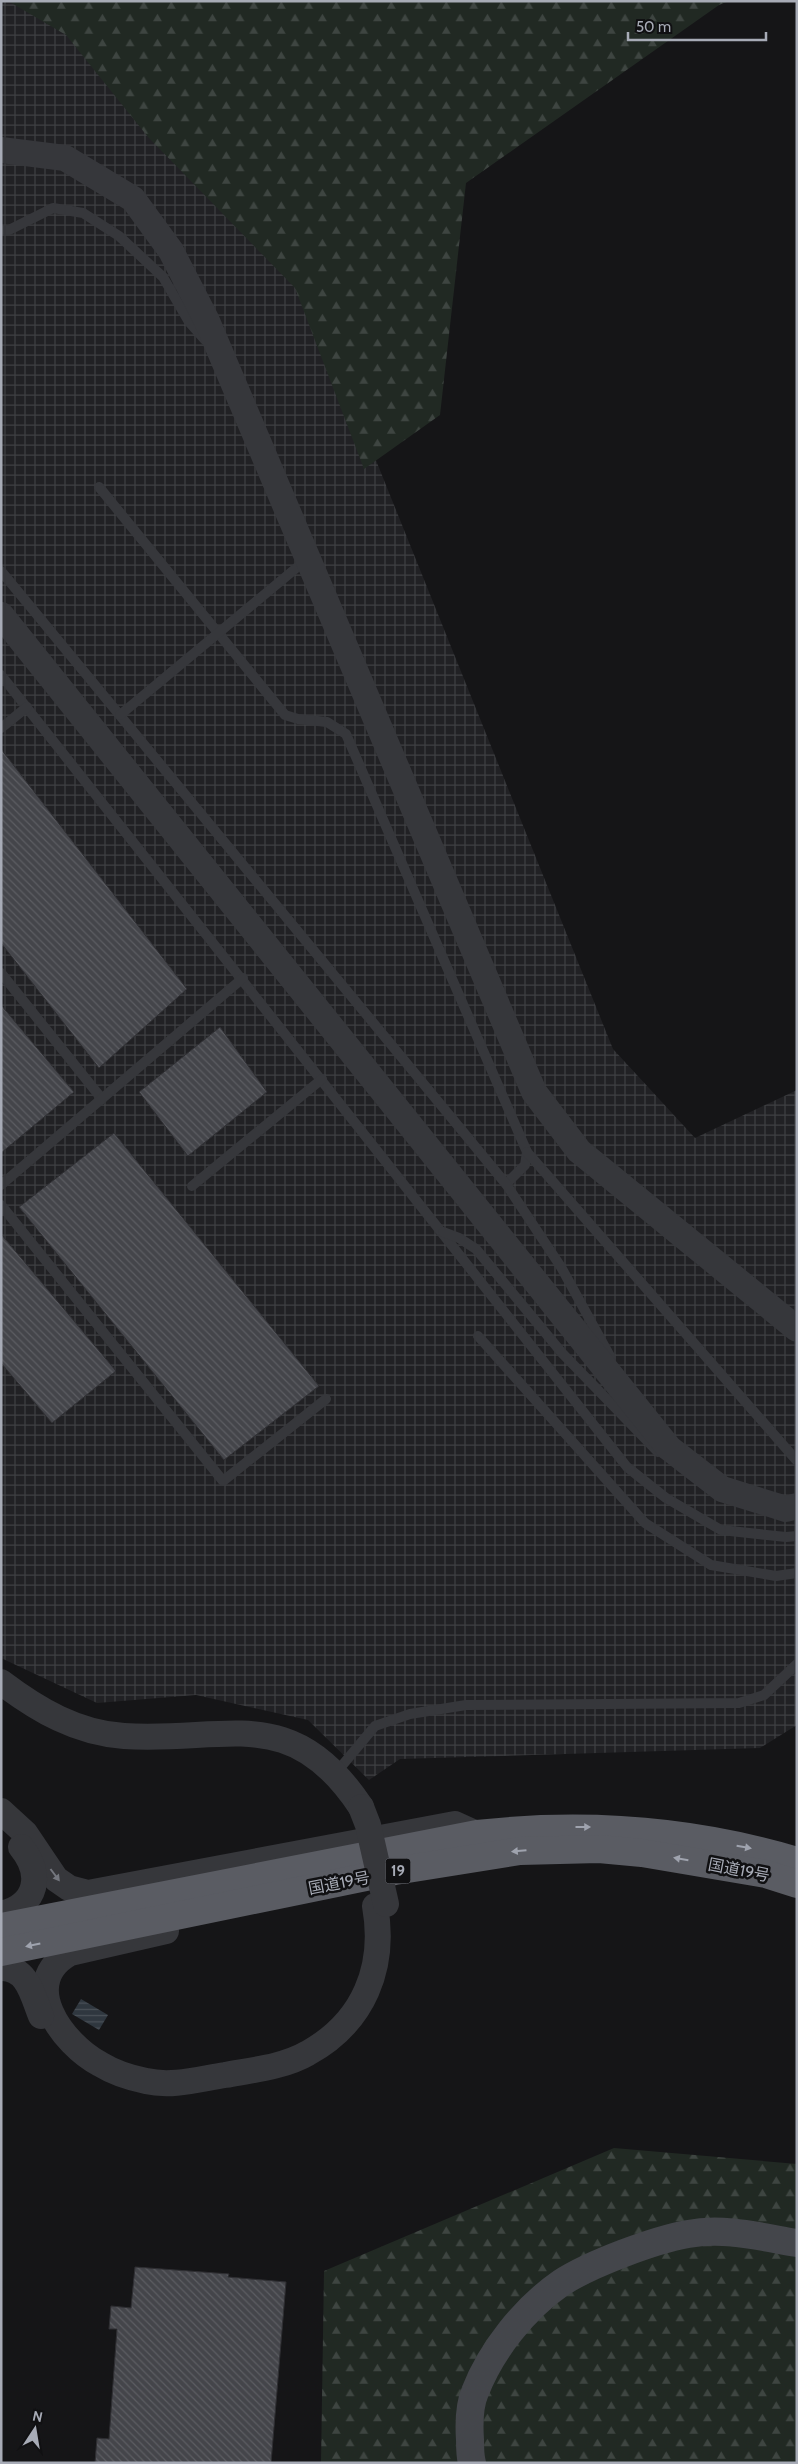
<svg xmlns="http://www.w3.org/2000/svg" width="798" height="2464" font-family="Cabin,'Noto Sans JP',sans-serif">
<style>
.industrial{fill:url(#industrial-grid)}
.forest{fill:url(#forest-firs)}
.water{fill:url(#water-rules)}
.building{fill:url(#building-back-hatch);stroke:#2f2f33}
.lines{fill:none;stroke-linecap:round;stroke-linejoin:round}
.service{stroke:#36373b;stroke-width:10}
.tertiary{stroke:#36373b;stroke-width:26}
.secondary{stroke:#44464b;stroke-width:28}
.trunk{stroke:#5a5c63;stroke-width:28}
.tertiary-bridge{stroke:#36373b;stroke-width:26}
.oneway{fill:#9fa3ae}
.oneway2{fill:#74777f}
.labels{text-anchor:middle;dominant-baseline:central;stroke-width:5;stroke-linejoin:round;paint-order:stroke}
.shield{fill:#101012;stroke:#7a7c85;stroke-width:1}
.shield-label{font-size:15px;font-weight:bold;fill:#a7abb6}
.street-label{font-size:16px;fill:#a7abb6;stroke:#101012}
</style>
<defs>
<pattern id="industrial-grid" width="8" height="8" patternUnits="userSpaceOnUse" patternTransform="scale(1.25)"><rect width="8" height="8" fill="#212124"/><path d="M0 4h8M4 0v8" fill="none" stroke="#3e3f42"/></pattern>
<pattern id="forest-firs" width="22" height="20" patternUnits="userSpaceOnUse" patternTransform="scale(1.25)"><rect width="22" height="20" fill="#212923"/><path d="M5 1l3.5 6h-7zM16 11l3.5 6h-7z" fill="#3e4541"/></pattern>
<pattern id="water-rules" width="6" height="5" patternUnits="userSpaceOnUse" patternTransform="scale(1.25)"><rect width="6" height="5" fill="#2f373f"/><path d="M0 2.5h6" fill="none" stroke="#4a5158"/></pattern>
<pattern id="building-back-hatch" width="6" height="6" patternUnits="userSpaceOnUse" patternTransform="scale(1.25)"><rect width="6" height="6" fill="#44454a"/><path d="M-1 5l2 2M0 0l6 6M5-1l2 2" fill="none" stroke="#5c5d62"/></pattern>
</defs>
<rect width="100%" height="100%" fill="#151517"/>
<polygon class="industrial" points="1,1 42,1 301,274 613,1049 695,1138 797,1090 797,1725 760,1748 400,1759 369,1780 308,1720 196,1695 97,1703 1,1658"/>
<g class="forest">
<polygon points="8,1 729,1 719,5 466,183 440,415 364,469 295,288 148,137 66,35"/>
<polygon points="614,2148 797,2164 797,2463 321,2463 324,2271"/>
</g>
<polygon class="water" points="81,1999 108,2015 99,2030 72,2014"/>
<g class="building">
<polygon points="1,749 187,989 99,1068 1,943"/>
<polygon points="1,1005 74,1092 1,1153"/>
<polygon points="220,1027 267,1092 188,1156 139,1092"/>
<polygon points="114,1133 319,1386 224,1460 19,1207"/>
<polygon points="1,1234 116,1371 52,1423 1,1363"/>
<polygon points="135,2267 229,2274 228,2277 286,2282 271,2463 95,2463 97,2438 109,2439 117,2329 109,2329 111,2306 131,2308"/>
</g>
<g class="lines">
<g class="service">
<polyline points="1,231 9,230 53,208 83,213 119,236 163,277 189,322 205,340"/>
<polyline points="99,487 285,715 298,719 327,722 346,734 527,1152 525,1165 506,1184"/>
<polyline points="1,571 506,1184 561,1267 611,1358"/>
<polyline points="1,675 627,1467 666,1498 721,1530 786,1537 797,1536"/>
<polyline points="120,715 307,559"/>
<polyline points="1,728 27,707"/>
<polyline points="1,973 102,1099"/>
<polyline points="527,1152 797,1461"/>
<polyline points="1,1185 243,978"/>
<polyline points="192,1186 322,1079"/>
<polyline points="1,1205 223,1481 326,1399"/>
<polyline points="443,1232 459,1238 476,1249 562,1353 658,1452"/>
<polyline points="478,1336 645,1523 711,1565 776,1576 797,1573"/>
<polyline points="335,1774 375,1726 410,1714 466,1705 739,1703 764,1695 797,1664"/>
</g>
<g class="tertiary">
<polyline points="1,150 65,158 133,199 171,251 207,321 534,1092 579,1151 797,1329"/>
<polyline points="1,615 669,1448 722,1489 786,1509 797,1506"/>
<path d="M1 1682C38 1710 77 1733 124 1736 226 1743 291 1701 361 1807"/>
<polyline points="1,1811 25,1833 56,1879 69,1888 88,1893 455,1824 477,1834"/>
<path d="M1 1914C38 1905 43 1874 21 1847"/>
<path d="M166 1931 70 1953C17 1982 62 2044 100 2064 113 2072 131 2078 146 2081 172 2087 199 2079 225 2075 252 2070 284 2067 308 2053 364 2022 386 1967 375 1906"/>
<path d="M1 1968C28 1967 33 1997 41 2016"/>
</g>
<path class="secondary" d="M472 2463C470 2456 470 2448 470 2440 469 2425 469 2406 475 2392 491 2350 525 2308 561 2283 590 2264 654 2240 688 2234 724 2227 761 2237 797 2243"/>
<g class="trunk">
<path d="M1 1927 477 1834C585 1822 693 1830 797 1861"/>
<polyline points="1,1952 395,1871 520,1851 599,1849 642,1853 766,1874 797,1884"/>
</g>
<polyline class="tertiary-bridge" points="361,1807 368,1825 386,1904"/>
</g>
<defs><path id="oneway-solid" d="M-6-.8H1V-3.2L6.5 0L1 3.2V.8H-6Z" transform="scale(1.25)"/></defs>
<g class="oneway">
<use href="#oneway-solid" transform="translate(583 1827)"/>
<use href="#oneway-solid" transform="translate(744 1847) rotate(10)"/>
<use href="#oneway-solid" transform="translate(519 1851) rotate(175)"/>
<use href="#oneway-solid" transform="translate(681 1859) rotate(-170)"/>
<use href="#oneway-solid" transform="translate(33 1945) rotate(168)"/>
</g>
<use class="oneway2" href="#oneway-solid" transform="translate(55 1875) rotate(53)"/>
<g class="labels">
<rect class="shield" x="385.5" y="1858.5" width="25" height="25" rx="4"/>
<g class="shield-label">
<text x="398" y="1871">19</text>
</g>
<g class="street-label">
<text transform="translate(739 1870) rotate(11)">国道19号</text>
<text transform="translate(339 1883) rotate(-11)">国道19号</text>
</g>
</g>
<rect width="798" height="2464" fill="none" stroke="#a7abb6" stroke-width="5"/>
<g transform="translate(35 2429) rotate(12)" stroke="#101012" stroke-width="4" paint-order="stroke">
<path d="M0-4L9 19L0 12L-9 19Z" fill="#a7abb6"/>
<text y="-8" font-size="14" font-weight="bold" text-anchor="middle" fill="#a7abb6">N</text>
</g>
<path d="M628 32v8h138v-8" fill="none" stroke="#a7abb6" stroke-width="2.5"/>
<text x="636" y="32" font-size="15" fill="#a7abb6" stroke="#101012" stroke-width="4" paint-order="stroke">50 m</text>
</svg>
